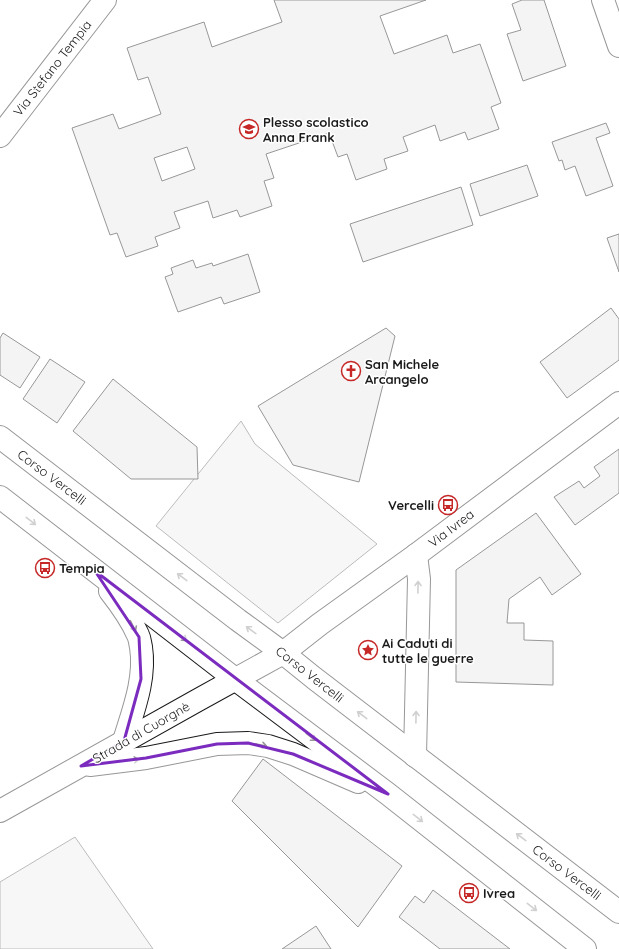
<svg xmlns="http://www.w3.org/2000/svg" width="619" height="949" font-family="Quicksand,sans-serif">
<style>
.built{fill:#ededed;stroke:#6a6a6a}
.building{fill:#e6e6e6;stroke:#1a1a1a;fill-rule:evenodd}
.lines{fill:none;stroke-linecap:round;stroke-linejoin:round}
.minor-casing{stroke:#1a1a1a;stroke-width:24}
.major-casing{stroke:#1a1a1a;stroke-width:24}
.minor{stroke:#fff;stroke-width:22}
.major{stroke:#fff;stroke-width:22}
.oneway{stroke:#989898}
.marked{fill:none;stroke:#7b2cbf;stroke-width:3;stroke-linejoin:round}
.labels{text-anchor:middle;dominant-baseline:central;stroke-width:3;stroke-linejoin:round;paint-order:stroke}
.street-label{font-size:13px;fill:#1a1a1a;stroke:#fff}
.poi-label{font-size:13px;font-weight:bold;fill:#1a1a1a;stroke:#fff;text-anchor:start}
</style>
<rect width="100%" height="100%" fill="#fff"/>
<g class="built">
<polygon points="241,421 255,444 377,544 278,623 156,526"/>
<polygon points="75,837 153,949 0,949 0,882"/>
</g>
<g class="building">
<path d="M274 0H426L380 16 394 54 447 35 453 53 480 44 501 103 491 107 499 129 468 140 465 132 440 141 435 125 403 137 408 151 384 159 387 169 356 180 347 154 338 157 329 133 266 154 274 178 264 181 272 206 240 217 237 210 213 218 208 201 174 212 180 228 155 237 158 246 126 257 117 233 110 235 72 128 113 114 119 129 161 114 148 77 138 80 127 48 204 22 212 47 282 22ZM187 147 195 169 162 181 154 158Z"/>
<polygon points="522,0 544,0 566,66 523,81 507,34 521,30 512,4"/>
<polygon points="606,123 610,133 596,138 613,186 586,196 575,166 565,170 562,160 559,161 552,142"/>
<polygon points="527,165 538,196 480,216 470,184"/>
<polygon points="461,187 473,225 363,262 350,224"/>
<polygon points="619,234 619,272 607,238"/>
<polygon points="248,254 260,292 224,304 221,297 178,312 165,277 173,274 171,268 193,260 196,268 212,263 213,266"/>
<polygon points="611,308 619,319 619,360 567,398 540,362"/>
<polygon points="386,328 395,336 359,482 293,465 258,406"/>
<polygon points="3,333 40,357 20,388 0,375 0,338"/>
<polygon points="50,359 85,382 57,423 23,399"/>
<polygon points="113,379 197,447 198,479 131,479 73,431"/>
<polygon points="619,449 619,493 575,525 554,497 579,481 584,488 600,476 594,467"/>
<polygon points="536,513 581,574 552,595 540,577 509,599 507,623 524,623 524,640 553,641 553,685 456,682 456,570"/>
<polygon points="263,759 402,866 358,927 232,801"/>
<polygon points="433,890 510,949 440,949 399,917 415,896 424,903"/>
<polygon points="316,926 331,949 282,949"/>
</g>
<g class="lines">
<g class="minor-casing">
<g id="minor">
<polyline points="603,0 619,46"/>
<polyline points="0,136 105,0"/>
<polyline points="283,653 320,624 416,555 619,403"/>
</g>
</g>
<g class="major-casing">
<g id="major">
<polyline points="0,437 238,620 283,653 314,678 619,912"/>
<polyline points="0,497 235,679 388,794 585,949"/>
<path d="M110 591C121 605 131 619 138 635 140 639 140 643 141 647 146 679 133 711 124 741"/>
<polyline points="415,756 419,579 416,555"/>
<polyline points="90,765 146,758 217,744 248,743 268,746 293,754 358,782"/>
<polyline points="0,811 198,700 283,653"/>
</g>
</g>
<use href="#minor" class="minor"/>
<use href="#major" class="major"/>
</g>
<defs><path id="oneway-shaft" d="M-6 0H5M1.5-3L5.5 0L1.5 3" fill="none" stroke-width="1.6" stroke-linecap="round" stroke-linejoin="round"/></defs>
<g class="oneway">
<use href="#oneway-shaft" transform="translate(31 521) rotate(38)"/>
<use href="#oneway-shaft" transform="translate(182 577) rotate(-143)"/>
<use href="#oneway-shaft" transform="translate(418 587) rotate(-89)"/>
<use href="#oneway-shaft" transform="translate(133 626) rotate(63)"/>
<use href="#oneway-shaft" transform="translate(251 630) rotate(-144)"/>
<use href="#oneway-shaft" transform="translate(182 637) rotate(38)"/>
<use href="#oneway-shaft" transform="translate(362 715) rotate(-143)"/>
<use href="#oneway-shaft" transform="translate(416 717) rotate(-89)"/>
<use href="#oneway-shaft" transform="translate(311 737) rotate(37)"/>
<use href="#oneway-shaft" transform="translate(261 745) rotate(11)"/>
<use href="#oneway-shaft" transform="translate(133 760) rotate(-7)"/>
<use href="#oneway-shaft" transform="translate(418 818) rotate(38)"/>
<use href="#oneway-shaft" transform="translate(521 837) rotate(-143)"/>
<use href="#oneway-shaft" transform="translate(532 907) rotate(38)"/>
</g>
<path d="M0 0H619V949H0ZM95 571 388 794 293 754 248 743 217 744 146 758 81 766 124 741 141 679 139 637Z" fill="#fff" fill-opacity=".55" fill-rule="evenodd"/>
<path class="marked" d="M95 571 388 794 293 754 248 743 217 744 146 758 81 766 124 741 141 679 139 637Z"/>
<defs>
<g id="school-ring" transform="scale(1)"><circle r="9.5" fill="#fff" stroke="#c62828" stroke-width="1.5"/><path d="M0-5L7-2L0 1L-7-2ZM-4 1L0 2.5L4 1V4Q0 6-4 4Z" fill="#c62828"/></g>
<g id="church-ring" transform="scale(1)"><circle r="9.5" fill="#fff" stroke="#c62828" stroke-width="1.5"/><path d="M-1.2-6h2.4v3.5h3.3v2.4h-3.3V6h-2.4V-.1h-3.3v-2.4h3.3Z" fill="#c62828"/></g>
<g id="bus-ring" transform="scale(1)"><circle r="9.5" fill="#fff" stroke="#c62828" stroke-width="1.5"/><path d="M-5-6H5V4H4V6H2V4H-2V6H-4V4H-5ZM-3.5-4V0h7V-4ZM-3.5 1.2v1.5H-2V1.2ZM2 1.2v1.5H3.5V1.2Z" fill="#c62828"/></g>
<g id="sight-ring" transform="scale(1)"><circle r="9.5" fill="#fff" stroke="#c62828" stroke-width="1.5"/><path d="M0-6L1.8-2.2L6-1.7L2.9 1.2L3.7 5.4L0 3.3L-3.7 5.4L-2.9 1.2L-6-1.7L-1.8-2.2Z" fill="#c62828"/></g>
</defs>
<g fill-rule="evenodd">
<use href="#school-ring" x="249" y="129"/>
<use href="#church-ring" x="351" y="371"/>
<use href="#bus-ring" x="448" y="505"/>
<use href="#bus-ring" x="45" y="568"/>
<use href="#sight-ring" x="368" y="650"/>
<use href="#bus-ring" x="469" y="893"/>
</g>
<g class="labels">
<g class="street-label">
<text transform="translate(52 68) rotate(-52)">Via Stefano Tempia</text>
<text transform="translate(52 477) rotate(37)">Corso Vercelli</text>
<text transform="translate(451 528) rotate(-37)">Via Ivrea</text>
<text transform="translate(310 674) rotate(38)">Corso Vercelli</text>
<text transform="translate(141 732) rotate(-30)">Strada di Cuorgnè</text>
<text transform="translate(567 872) rotate(37)">Corso Vercelli</text>
</g>
<g class="poi-label">
<text x="263" y="122">Plesso scolastico<tspan x="263" dy="15">Anna Frank</tspan></text>
<text x="365" y="364">San Michele<tspan x="365" dy="15">Arcangelo</tspan></text>
<text x="434" y="505" text-anchor="end">Vercelli</text>
<text x="59" y="568">Tempia</text>
<text x="382" y="643">Ai Caduti di<tspan x="382" dy="15">tutte le guerre</tspan></text>
<text x="483" y="893">Ivrea</text>
</g>
</g>
</svg>
